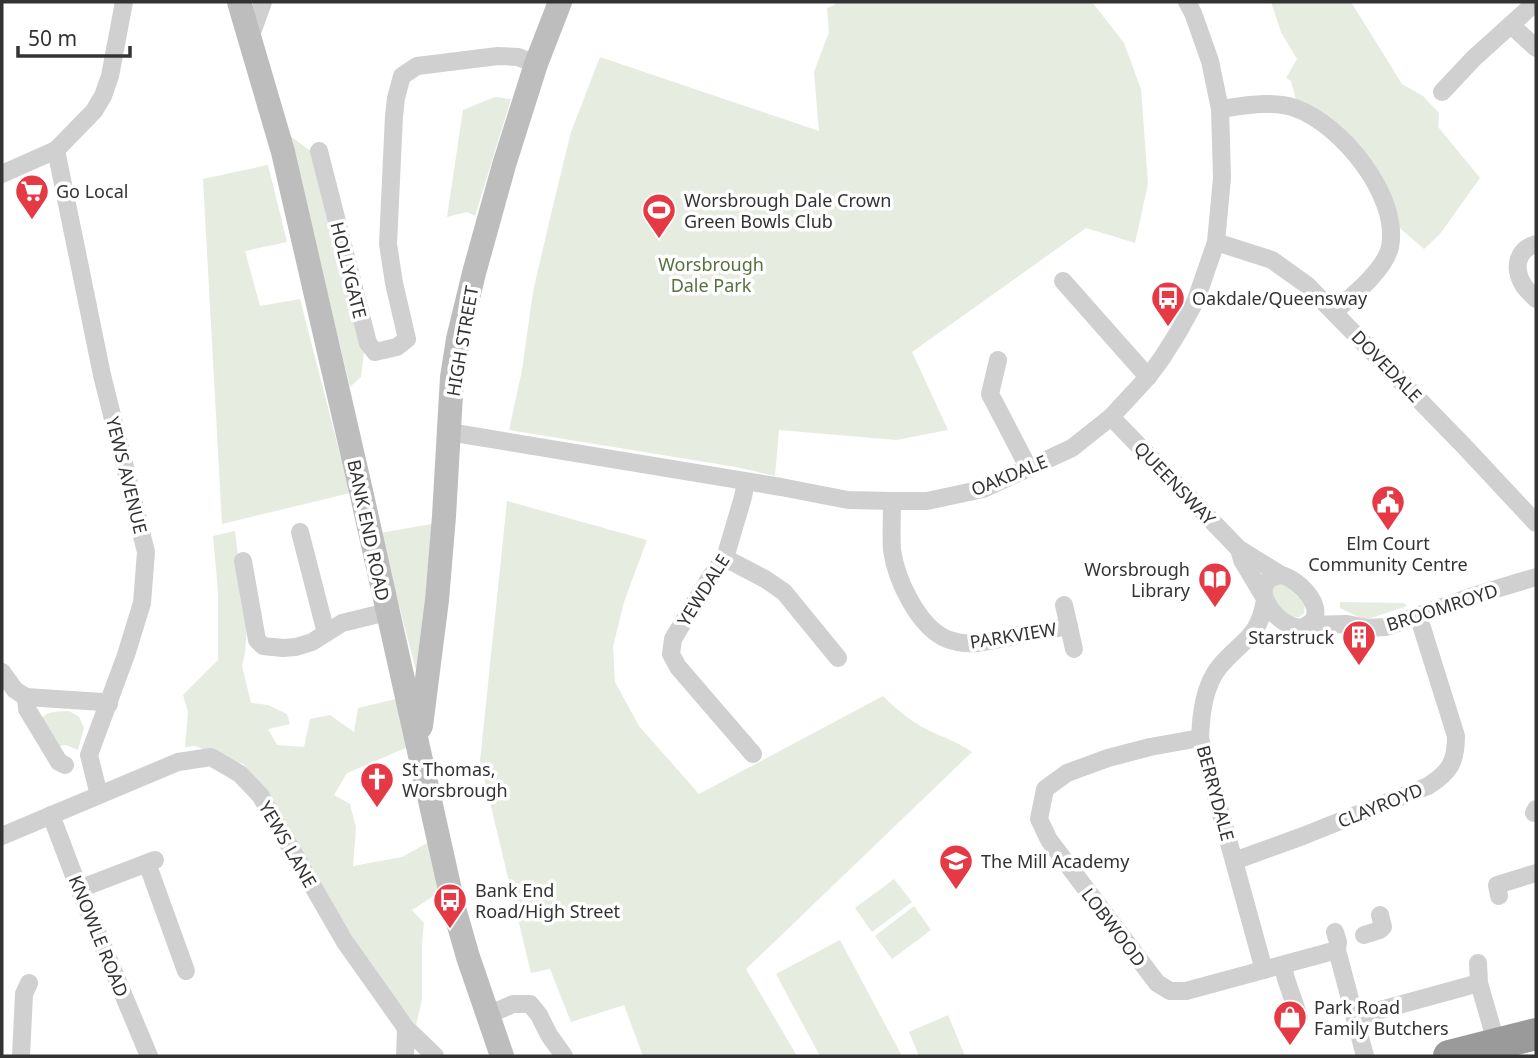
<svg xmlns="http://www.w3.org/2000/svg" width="1538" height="1058" font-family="'Noto Sans',sans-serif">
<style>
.green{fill:#e6ecdf}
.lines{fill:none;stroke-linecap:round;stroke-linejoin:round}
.street{stroke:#d0d0d0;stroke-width:18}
.secondary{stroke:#bdbdbd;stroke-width:24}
.highway{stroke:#9a9a9a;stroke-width:32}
.labels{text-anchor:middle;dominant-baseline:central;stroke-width:7;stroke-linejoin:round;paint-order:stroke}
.poi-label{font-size:18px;fill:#333;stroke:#fff;text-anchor:start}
.park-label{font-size:18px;fill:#56703f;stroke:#fff}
.street-label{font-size:18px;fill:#333;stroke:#fff}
</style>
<rect width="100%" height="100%" fill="#fff"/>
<g class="green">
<polygon points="834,2 1092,2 1124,43 1141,89 1148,184 1135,243 1086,228 912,352 948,430 896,440 779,430 775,476 736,467 509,430 522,370 533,292 550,218 571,132 600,57 819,131 814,72 829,32 827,8 836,4"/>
<polygon points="1271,2 1351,2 1402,84 1423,96 1439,113 1438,127 1480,178 1440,234 1424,249 1394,223 1389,204 1297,103 1291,81 1286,78 1297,59 1281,32"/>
<polygon points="495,97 511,99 475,216 467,212 447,217 463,110"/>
<polygon points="290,136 312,152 364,352 361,377 350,387"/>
<polygon points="268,165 287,242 245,251 260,306 300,299 350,493 222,524 203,179"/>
<path d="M507 501 647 540 624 602 613 647 615 682 639 726 699 794 883 696C895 708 908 719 922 727 939 736 957 741 972 752L746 969 797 1056H643L624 1005 571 1022 550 969 531 973 480 761Z"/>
<polygon points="432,524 418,678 380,533"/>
<polygon points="235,531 247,626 245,653 242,666 251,703 268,705 287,714 290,724 268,729 277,745 304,747 310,719 330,715 354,732 358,708 396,699 408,747 347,773 334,795 350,804 356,828 353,866 402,857 431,841 443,890 412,910 424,923 422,942 422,1000 416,1025 372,969 330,900 267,791 243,764 195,746 185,747 188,712 183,695 218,660 218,591 213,536"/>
<path d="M1284 584 1289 588 1305 604 1304 613 1299 617C1285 618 1274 603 1272 590L1277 585Z"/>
<polygon points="1340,602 1404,603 1407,606 1365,620 1340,608"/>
<path d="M69 711 79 717 84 728 78 750 66 745 59 746 41 719C48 710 59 712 69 711Z"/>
<polygon points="894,879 912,902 872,932 855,908"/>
<polygon points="914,906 931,930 892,959 875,936"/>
<polygon points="840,940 902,1056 820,1056 776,974"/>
<polygon points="948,1015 965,1056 919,1056 909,1032"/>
</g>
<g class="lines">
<g class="street">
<polyline points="1511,25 1536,48"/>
<polyline points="250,38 263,2"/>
<polyline points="1442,92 1474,58 1536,2"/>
<path d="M1220 109C1243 106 1272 100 1295 108 1341 124 1400 196 1390 247 1385 270 1351 297 1334 312"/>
<polyline points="56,150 102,375 146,552 142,603 126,655 89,755 99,795"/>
<polyline points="319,151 368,343 375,352 397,347 407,339 394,283 388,244 394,116 396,98 402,76 417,66 498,56 518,57 536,64"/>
<polyline points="2,174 56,150 94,111 103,96 110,76 124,2"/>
<polyline points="1216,242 1272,260 1307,285 1464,446 1536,523"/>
<path d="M1536 244C1516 250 1513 269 1524 286 1527 290 1532 295 1536 299"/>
<polyline points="1063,281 1148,377"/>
<polyline points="998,360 990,394 1029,469"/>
<polyline points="1111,417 1239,549 1281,575"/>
<polyline points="449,432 781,487 848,500 892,501 927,501 983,489 1072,448 1111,417 1148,377 1162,358 1179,331 1196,300 1216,242 1222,178 1220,109 1210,61 1193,13 1187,2"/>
<polyline points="746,482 743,497 725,558 711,576 673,639 671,654 678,667 753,754"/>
<path d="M892 501C892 517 891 534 892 550 896 579 918 627 947 639 957 643 967 644 978 643L1069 626"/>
<polyline points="300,532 326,633"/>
<polyline points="1239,549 1242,560 1263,595"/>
<polyline points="725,558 765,579 784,592 838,658"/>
<polyline points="243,561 257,640 263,646 283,648 296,647 312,642 342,623 387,612"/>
<path d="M1281 575C1298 578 1332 612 1306 626 1284 637 1239 582 1281 575Z"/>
<polyline points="1064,605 1074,649"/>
<polyline points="1307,625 1347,624 1366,628 1386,627 1476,595 1536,577"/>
<polyline points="2,672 15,690 26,697 102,702 109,704"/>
<polyline points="26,697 27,709 59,762 65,765"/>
<polyline points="1200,738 1150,747 1108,758 1067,773 1045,789 1039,819 1049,840 1157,983 1170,991 1186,991 1337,950"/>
<polyline points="1534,813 1536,809"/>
<polyline points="51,815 79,889 149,1056"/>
<polyline points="2,836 178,762 211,757 240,774 260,795 345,942 406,1028 435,1056"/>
<path d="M1234 861 1303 836 1428 786C1450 772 1456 762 1456 736L1418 615"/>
<polyline points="147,863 186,971"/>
<polyline points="79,889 155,860"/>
<polyline points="1499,896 1497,885 1536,873"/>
<polyline points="1335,932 1338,942 1337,950 1365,1056"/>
<polyline points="1364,935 1380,930 1383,927 1380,915"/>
<polyline points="1478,963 1479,983 1498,1049"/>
<polyline points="1283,965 1286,979 1299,1017"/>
<path d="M1264 970 1200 738C1201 714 1204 685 1220 666 1242 640 1259 638 1265 600"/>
<polyline points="488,1015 513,1004 530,1004 539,1015 549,1035 564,1056"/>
<polyline points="1355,1017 1479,983"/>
<polyline points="21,1056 24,994 29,983"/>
<polyline points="405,1056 406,1028"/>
</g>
<g class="secondary">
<polyline points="239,2 283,152 361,491 454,908 468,957 502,1056"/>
<polyline points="418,730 421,726 437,600 444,516 452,377 458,339 474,273 504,165 536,64 560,2"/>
</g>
<polyline class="highway" points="1449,1056 1536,1034"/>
</g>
<defs>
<g id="supermarket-pin" transform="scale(1.75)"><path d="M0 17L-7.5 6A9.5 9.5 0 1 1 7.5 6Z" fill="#e63946" stroke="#fff"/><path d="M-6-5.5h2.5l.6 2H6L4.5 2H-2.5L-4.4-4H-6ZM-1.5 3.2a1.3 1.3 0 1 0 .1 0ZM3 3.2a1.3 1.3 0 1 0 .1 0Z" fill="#fff"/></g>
<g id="stadium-pin" transform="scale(1.75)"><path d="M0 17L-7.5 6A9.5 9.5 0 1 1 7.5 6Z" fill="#e63946" stroke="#fff"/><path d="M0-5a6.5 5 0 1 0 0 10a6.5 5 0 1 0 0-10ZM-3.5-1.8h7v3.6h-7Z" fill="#fff"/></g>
<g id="bus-pin" transform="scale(1.75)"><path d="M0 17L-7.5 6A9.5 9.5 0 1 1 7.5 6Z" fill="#e63946" stroke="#fff"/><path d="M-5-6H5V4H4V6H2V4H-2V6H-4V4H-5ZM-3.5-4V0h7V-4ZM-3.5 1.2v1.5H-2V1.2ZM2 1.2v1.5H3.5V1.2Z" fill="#fff"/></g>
<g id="civic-pin" transform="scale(1.75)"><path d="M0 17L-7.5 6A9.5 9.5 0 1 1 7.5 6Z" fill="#e63946" stroke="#fff"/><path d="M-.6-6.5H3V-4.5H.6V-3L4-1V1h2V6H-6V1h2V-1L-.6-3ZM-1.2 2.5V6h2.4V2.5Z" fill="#fff"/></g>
<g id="library-pin" transform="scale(1.75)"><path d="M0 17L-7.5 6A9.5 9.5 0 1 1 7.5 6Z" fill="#e63946" stroke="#fff"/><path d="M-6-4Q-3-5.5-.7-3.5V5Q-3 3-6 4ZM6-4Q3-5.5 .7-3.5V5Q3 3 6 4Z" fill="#fff"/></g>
<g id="building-pin" transform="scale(1.75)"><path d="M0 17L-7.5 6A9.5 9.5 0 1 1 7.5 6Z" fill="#e63946" stroke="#fff"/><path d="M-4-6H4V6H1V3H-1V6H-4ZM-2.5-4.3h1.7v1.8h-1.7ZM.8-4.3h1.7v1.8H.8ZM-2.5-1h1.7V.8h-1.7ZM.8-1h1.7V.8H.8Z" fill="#fff"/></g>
<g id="church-pin" transform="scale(1.75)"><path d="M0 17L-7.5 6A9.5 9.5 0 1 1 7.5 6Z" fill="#e63946" stroke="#fff"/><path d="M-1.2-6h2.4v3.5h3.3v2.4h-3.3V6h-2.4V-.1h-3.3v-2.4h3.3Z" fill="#fff"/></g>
<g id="school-pin" transform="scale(1.75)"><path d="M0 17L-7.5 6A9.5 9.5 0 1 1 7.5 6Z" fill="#e63946" stroke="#fff"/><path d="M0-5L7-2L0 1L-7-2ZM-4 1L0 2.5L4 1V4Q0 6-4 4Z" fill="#fff"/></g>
<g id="shop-pin" transform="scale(1.75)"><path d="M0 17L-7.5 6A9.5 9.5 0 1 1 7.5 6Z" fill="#e63946" stroke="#fff"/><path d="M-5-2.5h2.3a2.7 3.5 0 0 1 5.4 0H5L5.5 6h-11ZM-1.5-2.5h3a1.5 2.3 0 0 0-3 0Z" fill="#fff"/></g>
</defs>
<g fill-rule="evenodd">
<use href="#supermarket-pin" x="32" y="191"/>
<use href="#stadium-pin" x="659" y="210"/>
<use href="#bus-pin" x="1168" y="298"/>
<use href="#civic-pin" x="1388" y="502"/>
<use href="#library-pin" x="1215" y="579"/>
<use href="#building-pin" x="1359" y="637"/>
<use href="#church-pin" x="377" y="779"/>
<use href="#school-pin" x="956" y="861"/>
<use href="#bus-pin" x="450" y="900"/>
<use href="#shop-pin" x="1290" y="1017"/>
</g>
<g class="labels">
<g class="poi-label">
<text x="56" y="191">Go Local</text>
<text x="684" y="200">Worsbrough Dale Crown<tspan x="684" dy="21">Green Bowls Club</tspan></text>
<text x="1192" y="298">Oakdale/Queensway</text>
<text x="1388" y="543" text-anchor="middle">Elm Court<tspan x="1388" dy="21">Community Centre</tspan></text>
<text x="1190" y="569" text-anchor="end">Worsbrough<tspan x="1190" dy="21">Library</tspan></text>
<text x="1334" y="637" text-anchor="end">Starstruck</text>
<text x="402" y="769">St Thomas,<tspan x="402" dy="21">Worsbrough</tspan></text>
<text x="981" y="861">The Mill Academy</text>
<text x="475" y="890">Bank End<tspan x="475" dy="21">Road/High Street</tspan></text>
<text x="1314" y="1007">Park Road<tspan x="1314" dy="21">Family Butchers</tspan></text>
</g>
<g class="park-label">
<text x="711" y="264">Worsbrough<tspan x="711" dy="21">Dale Park</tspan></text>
</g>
<g class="street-label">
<text transform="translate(349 270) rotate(76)">HOLLYGATE</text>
<text transform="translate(462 341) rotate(-80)">HIGH STREET</text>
<text transform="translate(1387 366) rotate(46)">DOVEDALE</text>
<text transform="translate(127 475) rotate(76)">YEWS AVENUE</text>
<text transform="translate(1009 475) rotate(-22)">OAKDALE</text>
<text transform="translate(1175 483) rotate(46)">QUEENSWAY</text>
<text transform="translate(369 530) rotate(78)">BANK END ROAD</text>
<text transform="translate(703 590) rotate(-58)">YEWDALE</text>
<text transform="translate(1442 607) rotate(-18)">BROOMROYD</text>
<text transform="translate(1013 635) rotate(-9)">PARKVIEW</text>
<text transform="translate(1216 793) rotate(75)">BERRYDALE</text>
<text transform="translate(1380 805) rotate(-22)">CLAYROYD</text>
<text transform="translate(288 844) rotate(60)">YEWS LANE</text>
<text transform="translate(1114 927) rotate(53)">LOBWOOD</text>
<text transform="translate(99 936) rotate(68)">KNOWLE ROAD</text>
</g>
</g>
<rect width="1538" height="1058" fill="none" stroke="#333333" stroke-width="7"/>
<path d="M18 46v10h112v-10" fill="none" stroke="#333333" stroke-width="3.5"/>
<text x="28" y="46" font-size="21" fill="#333333" stroke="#ffffff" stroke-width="5" paint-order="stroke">50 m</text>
</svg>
